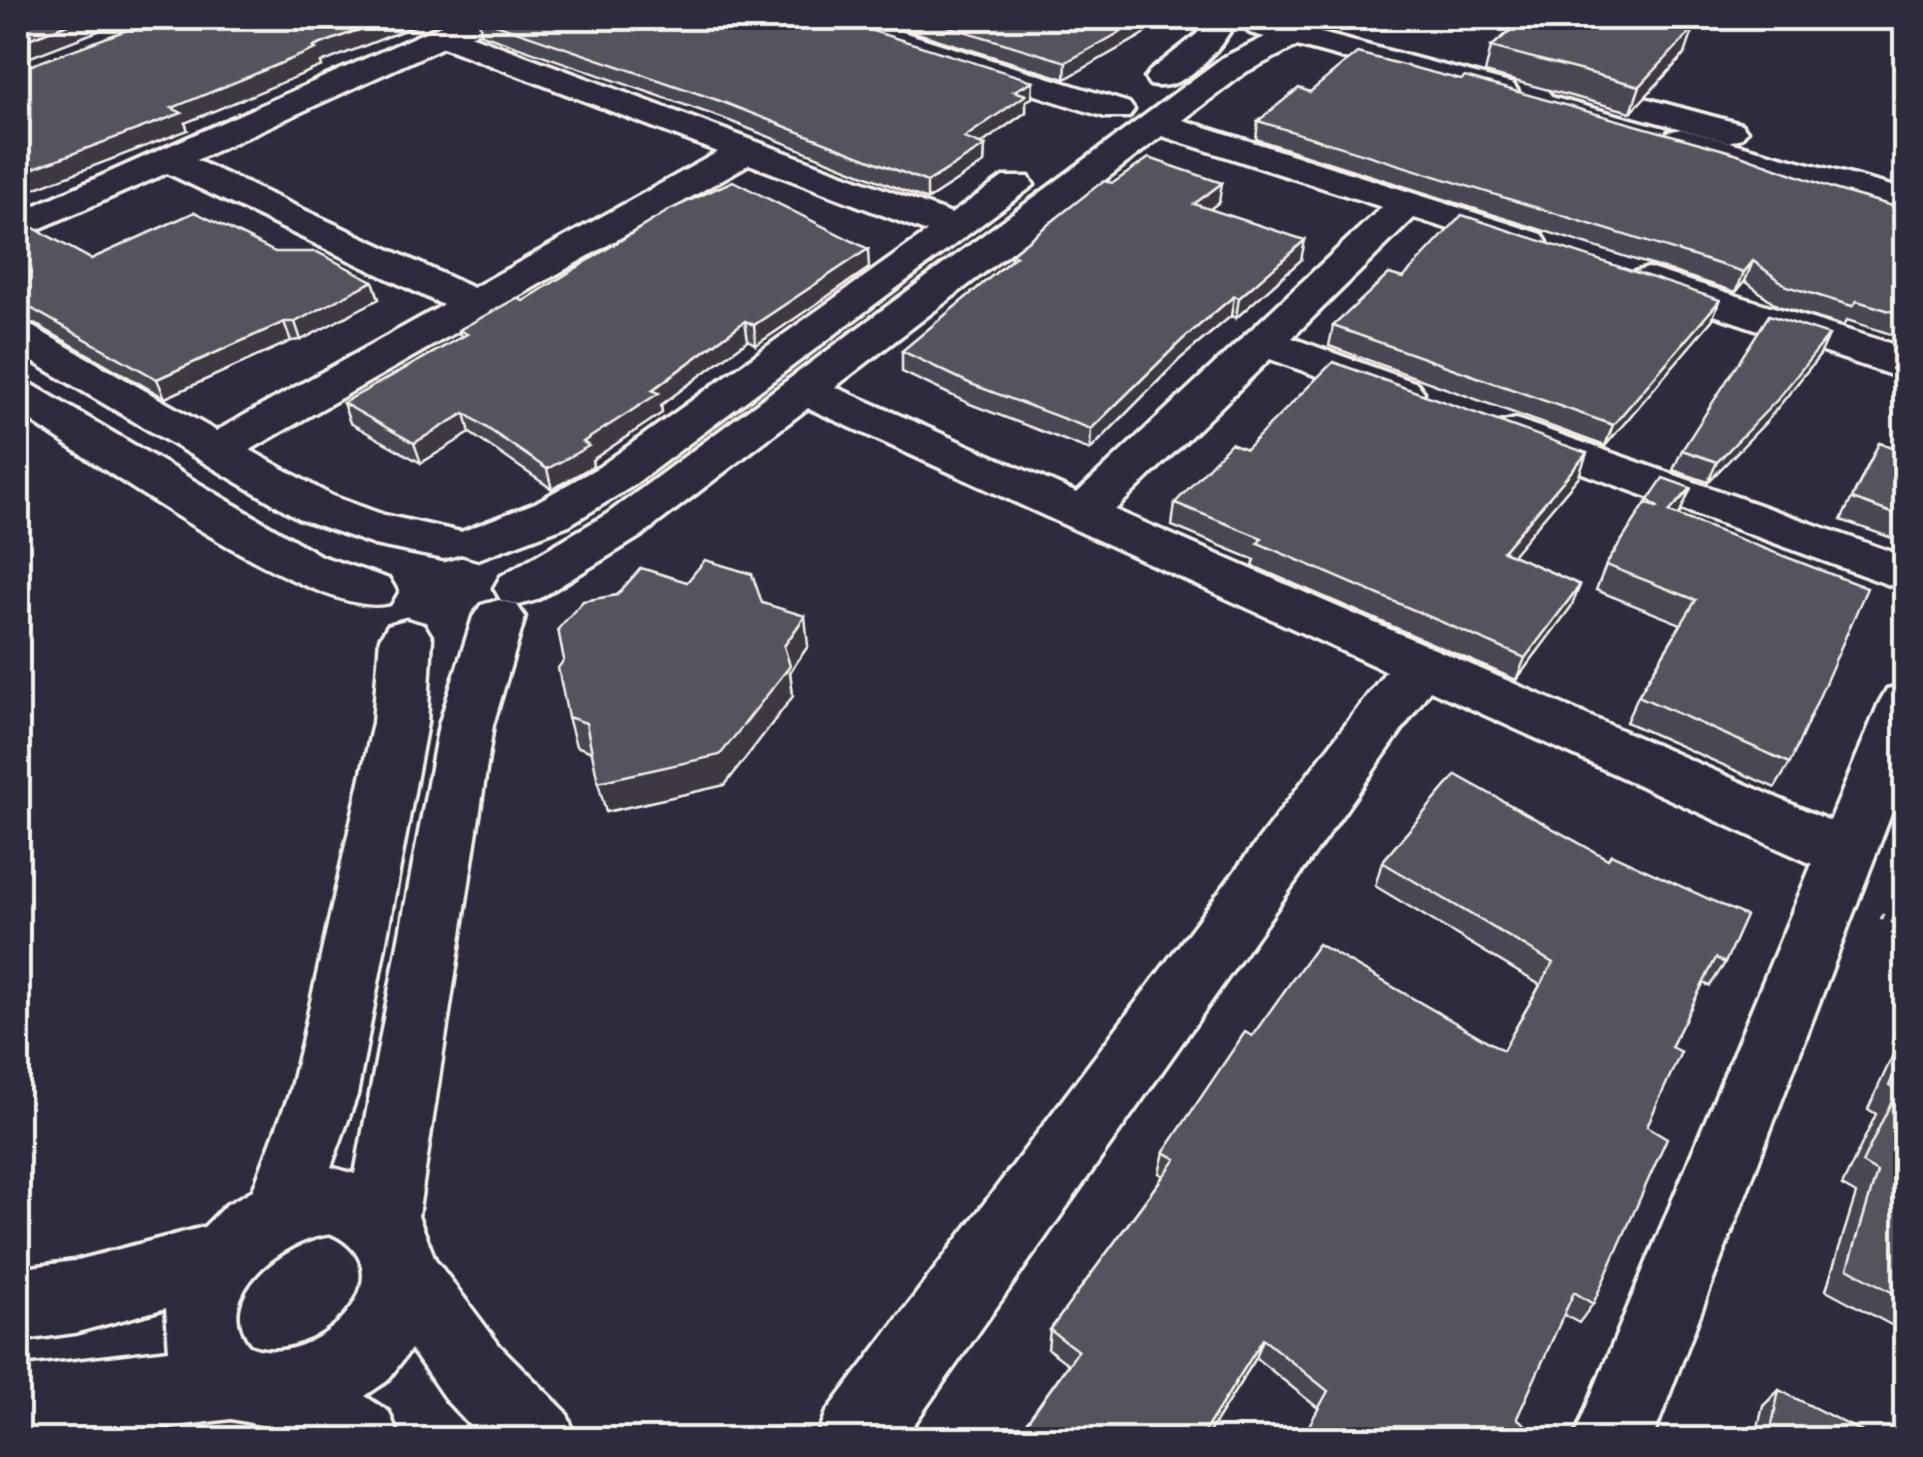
<svg xmlns="http://www.w3.org/2000/svg" width="1923" height="1457" font-family="Sriracha,sans-serif">
<style>
.lines{fill:none;stroke-linecap:round;stroke-linejoin:round}
.minor-casing{stroke:#f4f1e8;stroke-width:7}
.path{stroke:#f4f1e8;stroke-width:6;stroke-dasharray:2.5 8;stroke-linecap:butt}
.minor{fill:#2f2a3d;fill-rule:evenodd}
.wall{fill:#4a4752;stroke:#f4f1e8;stroke-width:2.5}
.shaded-wall{fill:#3c3942;stroke:#f4f1e8;stroke-width:2.5}
.building{fill:#56525f;stroke:#f4f1e8;stroke-width:2.5}
</style>
<rect width="100%" height="100%" fill="#2f2a3d"/>
<filter id="ink" filterUnits="userSpaceOnUse"><feTurbulence type="fractalNoise" baseFrequency=".01" numOctaves="2"/><feDisplacementMap in="SourceGraphic" scale="20" xChannelSelector="R" yChannelSelector="G"/><feConvolveMatrix kernelMatrix="1 2 1 2 8 2 1 2 1" color-interpolation-filters="sRGB"/></filter>
<g filter="url(#ink)">
<g class="lines">
<g class="minor-casing">
<g id="minor">
<path d="M457 18H488L486 28 470 35 951 214 1003 177H1029L1034 185 631 487 569 525 478 559 461 554 444 559 374 545 298 518 18 353V324L33 327 216 431 443 305 167 173 18 238V213ZM443 47 718 152 473 288 196 160ZM749 164 927 232 599 467 535 503 461 532 384 515 332 496 250 450Z"/>
<polygon points="811,18 858,18 1129,103 1134,110 1129,117 1105,117 816,25"/>
<path d="M1207 18H1238C1223 46 1186 94 1150 85L1145 78 1150 71 1197 34Z"/>
<path d="M1265 18 1513 84 1518 91 1513 98 1501 101 1297 46 1246 72 1183 120 1542 234 1547 242 1542 250 1528 254 1414 218 1292 338 1417 383 1424 392 1417 401 1402 405 1387 401 1270 359 1115 510 1830 821 1879 703 1887 689 1906 684V775L1652 1440H1573L1812 864 1430 690 903 1440H816L827 1412 1386 671 808 408 641 536 537 600 519 605 501 600 494 588 501 576 607 514 1222 58 1265 37 1250 33 1245 26 1250 19ZM1162 136 1382 207 1077 493 835 387Z"/>
<polygon points="1566,77 1741,124 1747,131 1741,138 1729,142 1554,94 1549,87 1554,80"/>
<polygon points="1681,129 1906,190 1906,213 1668,148 1663,140 1668,132"/>
<polygon points="1648,268 1892,344 1906,350 1906,380 1634,288 1628,280 1634,272"/>
<path d="M18 381 33 385 321 556 389 579 396 591 389 603C318 623 87 456 18 413Z"/>
<polygon points="1516,419 1906,557 1906,591 1500,443 1493,433 1500,423"/>
<path d="M499 600 517 605 525 617 493 725 418 1216 435 1259 500 1346 566 1412 577 1440H483L446 1400 411 1349 387 1381 365 1396 389 1412 400 1440H292L276 1428 231 1419 69 1440H18V1368L169 1350 166 1308 74 1333 18 1341V1269L74 1261 204 1227 226 1205 253 1190 289 1095 302 1042 373 723 380 638 388 625 406 620 424 625 432 638 427 723 357 1095 331 1167 355 1174 439 725 473 617 481 605ZM332 1234C414 1273 314 1373 249 1346 208 1295 285 1238 332 1234Z"/>
</g>
</g>
<polyline class="path" points="1881,916 1906,927"/>
<use href="#minor" class="minor"/>
</g>
<g class="wall">
<polygon points="478,18 1033,81 1032,98 1026,101 1026,112 981,144 985,146 984,163 927,200 722,118 482,34"/>
<polygon points="869,18 1167,18 1167,21 1065,79"/>
<polygon points="1491,47 1685,54 1631,112 1485,73"/>
<polygon points="1310,92 1837,190 1906,210 1906,339 1847,320 1843,326 1778,306 1745,281 1736,292 1256,139 1258,121"/>
<polygon points="1113,183 1219,202 1210,209 1301,260 1236,318 1231,316 1180,359 1090,450 970,404 902,372 902,351 1011,260 1011,254"/>
<polygon points="18,220 91,259 275,252 373,281 379,299 301,340 291,341 165,398 35,324 18,320"/>
<polygon points="869,268 756,345 748,340 661,405 662,413 592,460 593,466 552,489 470,433 421,463 350,423 343,403 461,337 459,330 523,301"/>
<polygon points="1712,320 1605,446 1329,346 1333,326"/>
<polygon points="1820,355 1767,421 1708,482 1673,470 1682,450"/>
<polygon points="1879,443 1906,451 1906,537 1903,542 1841,520"/>
<polygon points="1246,449 1579,476 1512,555 1580,585 1571,607 1516,680 1253,566 1255,560 1172,526 1175,503"/>
<polygon points="1648,500 1680,513 1678,515 1790,763 1775,788 1626,722 1638,696 1681,624 1596,590 1606,565"/>
<polygon points="762,603 808,646 790,672 793,696 725,785 606,812 592,752 576,746 568,717"/>
<polygon points="1456,775 1725,963 1710,986 1703,983 1671,1047 1593,1304 1579,1323 1564,1315 1318,1408 1256,1358 1204,1440 1014,1440 1068,1364 1048,1349 1050,1330 1163,1176 1159,1173 1164,1152 1252,1036 1503,1050 1540,985 1375,886 1382,862"/>
<polygon points="1906,1002 1906,1333 1826,1290 1856,1194 1842,1186 1876,1114 1868,1109 1897,1046 1892,1043"/>
<polygon points="1779,1390 1878,1440 1755,1440 1763,1406"/>
</g>
<g class="shaded-wall">
<polygon points="83,18 132,18 18,62 18,43"/>
<polygon points="389,18 435,18 321,63 322,66 185,123 188,130 18,195 18,174 313,47"/>
<polygon points="1146,18 1167,18 1167,21 1065,79 1066,62"/>
<polygon points="1694,28 1685,54 1631,112 1640,86"/>
<polygon points="1033,81 1032,98 1026,101 1026,112 964,156 964,138 1014,91"/>
<polygon points="985,146 984,163 927,200 927,182"/>
<polygon points="1222,183 1219,202 1192,223 1194,204"/>
<polygon points="1305,240 1301,260 1236,318 1239,298"/>
<polygon points="868,249 869,268 756,345 754,325"/>
<polygon points="1753,261 1745,281 1736,292 1744,272"/>
<polygon points="373,281 379,299 301,340 295,322"/>
<polygon points="1234,296 1231,316 1180,359 1090,450 1091,429 1183,339"/>
<polygon points="1720,300 1712,320 1605,446 1613,425"/>
<polygon points="745,321 748,340 661,405 662,413 592,460 593,466 552,489 547,469"/>
<polygon points="284,322 291,341 165,398 157,379"/>
<polygon points="1829,335 1820,355 1767,421 1708,482 1717,462"/>
<polygon points="465,413 470,433 421,463 414,443"/>
<polygon points="1587,453 1579,476 1496,574 1503,551"/>
<polygon points="1691,488 1680,513 1659,537 1669,512"/>
<polygon points="1580,585 1571,607 1516,680 1525,658"/>
<polygon points="805,616 808,646 790,672 793,696 725,785 606,812 598,782 784,646"/>
<polygon points="1263,1339 1256,1358 1204,1440 1199,1440"/>
</g>
<g class="building">
<polygon points="18,18 83,18 18,43"/>
<polygon points="159,18 389,18 313,47 316,49 172,108 182,113 18,174 18,70"/>
<polygon points="478,18 831,18 1033,81 1014,91 1026,95 964,138 985,146 927,182 720,101"/>
<polygon points="921,18 1146,18 1066,62"/>
<polygon points="1525,18 1650,18 1694,28 1640,86 1491,47"/>
<polygon points="1357,53 1461,80 1465,77 1735,153 1837,190 1906,210 1906,316 1857,301 1852,306 1787,286 1753,261 1744,272 1258,121 1299,88 1310,92"/>
<polygon points="1149,158 1222,183 1194,204 1305,240 1239,298 1234,296 1183,339 1091,429 971,384 902,351 1016,256 1011,254 1103,181 1113,183"/>
<polygon points="733,181 868,249 754,325 745,321 652,390 659,393 583,442 589,446 547,469 465,413 414,443 343,403 467,334 459,330 517,298 523,301 671,209"/>
<polygon points="195,212 275,252 317,252 373,281 295,322 284,322 157,379 25,305 18,304 18,220 19,220 91,259"/>
<polygon points="1462,215 1720,300 1613,425 1333,326 1389,274 1403,278"/>
<polygon points="1769,315 1829,335 1777,400 1717,462 1682,450"/>
<polygon points="1333,362 1587,453 1503,551 1580,585 1525,658 1258,543 1262,538 1175,503 1231,443 1246,449"/>
<polygon points="1879,443 1906,451 1906,518 1852,499"/>
<polygon points="1663,478 1691,488 1669,512 1867,588 1790,763 1638,696 1696,600 1606,565 1646,503 1659,508 1648,500"/>
<polygon points="705,560 752,574 762,603 805,616 784,646 790,666 720,755 598,782 586,723 568,717 558,668 564,660 558,629 583,601 617,595 641,568 687,582"/>
<polygon points="1456,775 1608,859 1611,854 1746,916 1725,963 1716,958 1671,1047 1681,1052 1647,1126 1667,1138 1593,1304 1574,1292 1517,1418 1528,1427 1521,1440 1301,1440 1328,1391 1263,1339 1199,1440 1014,1440 1078,1351 1050,1330 1176,1159 1164,1152 1245,1032 1252,1036 1318,944 1503,1050 1553,963 1382,862"/>
<polygon points="1906,1048 1906,1300 1848,1268 1877,1172 1862,1163 1897,1090 1889,1086"/>
<polygon points="1779,1390 1878,1440 1769,1440"/>
</g>
</g>
<rect width="1923" height="1457" fill="none" stroke="#2f2a3d" stroke-width="60"/>
<rect x="30" y="30" width="1863" height="1397" fill="none" stroke="#f4f1e8" stroke-width="4" filter="url(#ink)"/>
</svg>
